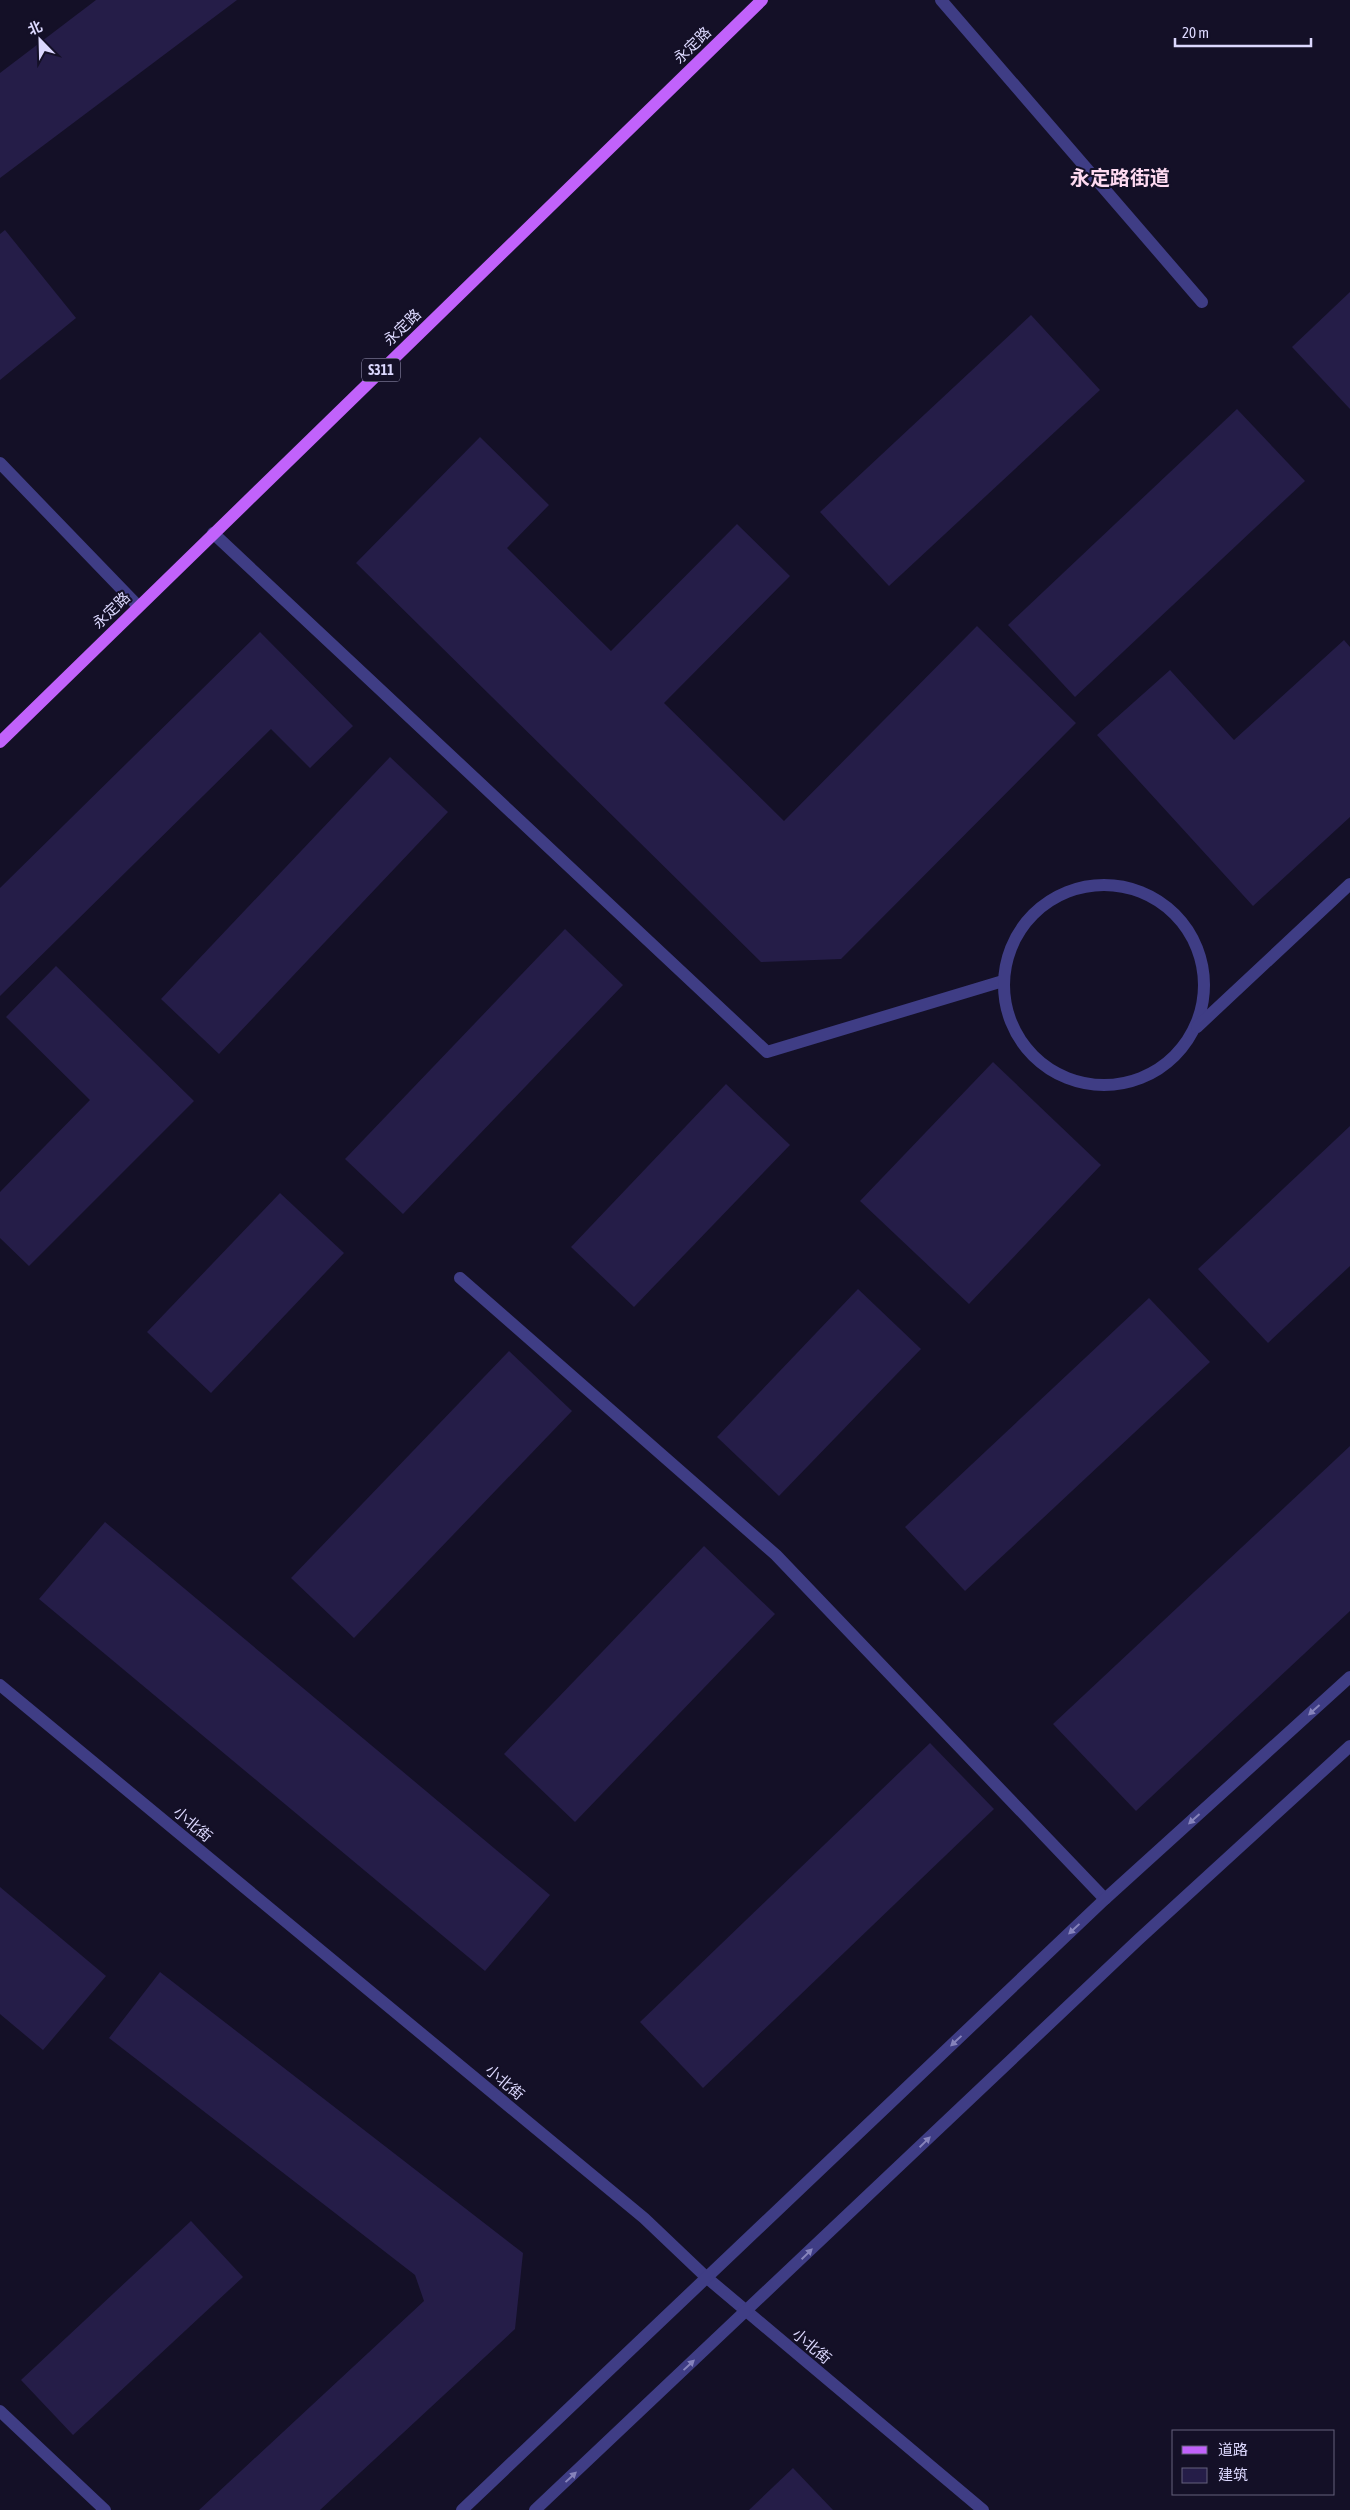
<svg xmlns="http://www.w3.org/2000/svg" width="1350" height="2510" font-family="'Asap Condensed','Noto Sans SC',sans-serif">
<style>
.building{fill:#251d48}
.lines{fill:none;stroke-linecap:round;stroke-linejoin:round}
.service{stroke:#3f3d85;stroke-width:12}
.minor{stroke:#3f3d85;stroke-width:12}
.tertiary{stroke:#3f3d85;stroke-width:12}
.primary{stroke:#c162fb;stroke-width:12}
.oneway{fill:#8683bb}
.labels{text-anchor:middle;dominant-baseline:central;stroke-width:4;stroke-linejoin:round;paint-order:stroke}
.shield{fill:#141027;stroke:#a09cbe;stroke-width:1}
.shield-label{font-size:14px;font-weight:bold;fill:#dcd8fe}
.street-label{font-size:15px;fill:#dcd8fe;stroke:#141027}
.district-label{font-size:20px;font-weight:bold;fill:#fedaf1;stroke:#141027}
</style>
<rect width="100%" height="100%" fill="#141027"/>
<g class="building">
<polygon points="96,0 237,0 0,178 0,73"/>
<polygon points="5,230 76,318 0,380 0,234"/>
<polygon points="1350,292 1350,409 1292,347"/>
<polygon points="1031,315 1100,390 889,586 820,512"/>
<polygon points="1237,409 1305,481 1075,697 1008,625"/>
<polygon points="480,437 549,505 507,548 611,651 737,524 790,576 664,703 784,821 977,626 1076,723 841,959 761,962 356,563"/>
<polygon points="260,632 353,726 310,768 271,729 0,996 0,888"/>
<polygon points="1344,640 1350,647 1350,817 1253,906 1097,735 1170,670 1234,740"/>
<polygon points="390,757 448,812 219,1054 161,999"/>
<polygon points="565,929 623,985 403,1214 345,1159"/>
<polygon points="56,966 194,1101 29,1266 0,1238 0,1192 90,1100 6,1017"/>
<polygon points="993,1062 1101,1165 969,1304 860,1201"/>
<polygon points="726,1084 790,1145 634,1307 571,1247"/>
<polygon points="1350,1126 1350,1266 1268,1343 1198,1269"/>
<polygon points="280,1193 344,1253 211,1393 147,1332"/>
<polygon points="858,1289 921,1349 779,1496 717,1437"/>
<polygon points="1149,1298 1210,1362 965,1591 905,1527"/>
<polygon points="509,1351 572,1411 354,1638 291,1578"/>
<polygon points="1350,1446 1350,1611 1136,1811 1053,1724"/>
<polygon points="105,1522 550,1895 485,1971 39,1599"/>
<polygon points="704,1546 775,1614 575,1822 504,1754"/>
<polygon points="930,1743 994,1809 703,2088 640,2022"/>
<polygon points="0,1887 106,1976 43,2050 0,2014"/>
<polygon points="160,1972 523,2253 515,2329 320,2510 199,2510 424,2301 415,2275 109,2038"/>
<polygon points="191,2221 243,2277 73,2435 21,2380"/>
<polygon points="793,2468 833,2510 749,2510"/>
</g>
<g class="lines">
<g class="service">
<polyline points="941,0 1202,302"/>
<polyline points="0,463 138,606"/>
</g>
<g class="minor">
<polyline points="213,533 767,1052 1003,981"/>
<circle cx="1104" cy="985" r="100"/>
<polyline points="1197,1027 1350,884"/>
<polyline points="460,1278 776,1555 1105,1899"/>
<polyline points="0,2411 105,2510"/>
</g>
<g class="tertiary">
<polyline points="0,1685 644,2218 706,2277 983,2510"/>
<polyline points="462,2510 1105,1899 1350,1677"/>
<polyline points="535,2510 1139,1939 1350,1746"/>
</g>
<polyline class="primary" points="0,742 762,0"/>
</g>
<defs><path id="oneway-solid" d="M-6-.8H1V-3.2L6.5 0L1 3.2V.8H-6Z" transform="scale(1.25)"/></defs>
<g class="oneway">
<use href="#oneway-solid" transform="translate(1314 1710) rotate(138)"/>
<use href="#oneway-solid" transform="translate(1194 1819) rotate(138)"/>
<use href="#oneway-solid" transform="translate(1074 1929) rotate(137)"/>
<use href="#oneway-solid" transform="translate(956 2041) rotate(137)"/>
<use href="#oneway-solid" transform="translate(925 2142) rotate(-44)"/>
<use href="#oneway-solid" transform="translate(807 2254) rotate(-44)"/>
<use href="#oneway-solid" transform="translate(689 2365) rotate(-43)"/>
<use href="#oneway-solid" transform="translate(571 2477) rotate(-43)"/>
</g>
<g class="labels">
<rect class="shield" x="362" y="358.5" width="38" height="23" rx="4"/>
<g class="shield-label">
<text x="381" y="370">S311</text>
</g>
<g class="street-label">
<text transform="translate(692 45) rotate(-44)">永定路</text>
<text transform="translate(402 327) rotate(-44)">永定路</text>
<text transform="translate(111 610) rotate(-44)">永定路</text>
<text transform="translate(193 1824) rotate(40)">小北街</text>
<text transform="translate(505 2082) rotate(40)">小北街</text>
<text transform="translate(812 2346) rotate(40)">小北街</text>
</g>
<g class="district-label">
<text x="1120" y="177">永定路街道</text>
</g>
</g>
<rect x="1172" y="2430" width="162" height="65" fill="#141027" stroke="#64607d"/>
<rect x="1182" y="2446" width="25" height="8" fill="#c162fb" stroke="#64607d"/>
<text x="1218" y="2455" font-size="15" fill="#dcd8fe">道路</text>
<rect x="1182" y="2468" width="25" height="15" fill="#251d48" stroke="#64607d"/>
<text x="1218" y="2480" font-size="15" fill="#dcd8fe">建筑</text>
<g transform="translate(40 40) rotate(337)" stroke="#141027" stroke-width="4" paint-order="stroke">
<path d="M0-4L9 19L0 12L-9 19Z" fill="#dcd8fe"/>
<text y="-8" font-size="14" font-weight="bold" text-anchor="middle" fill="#dcd8fe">北</text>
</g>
<path d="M1175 38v8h136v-8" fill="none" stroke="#dcd8fe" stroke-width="2.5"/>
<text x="1182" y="38" font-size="15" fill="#dcd8fe" stroke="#141027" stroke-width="4" paint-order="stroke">20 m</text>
</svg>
